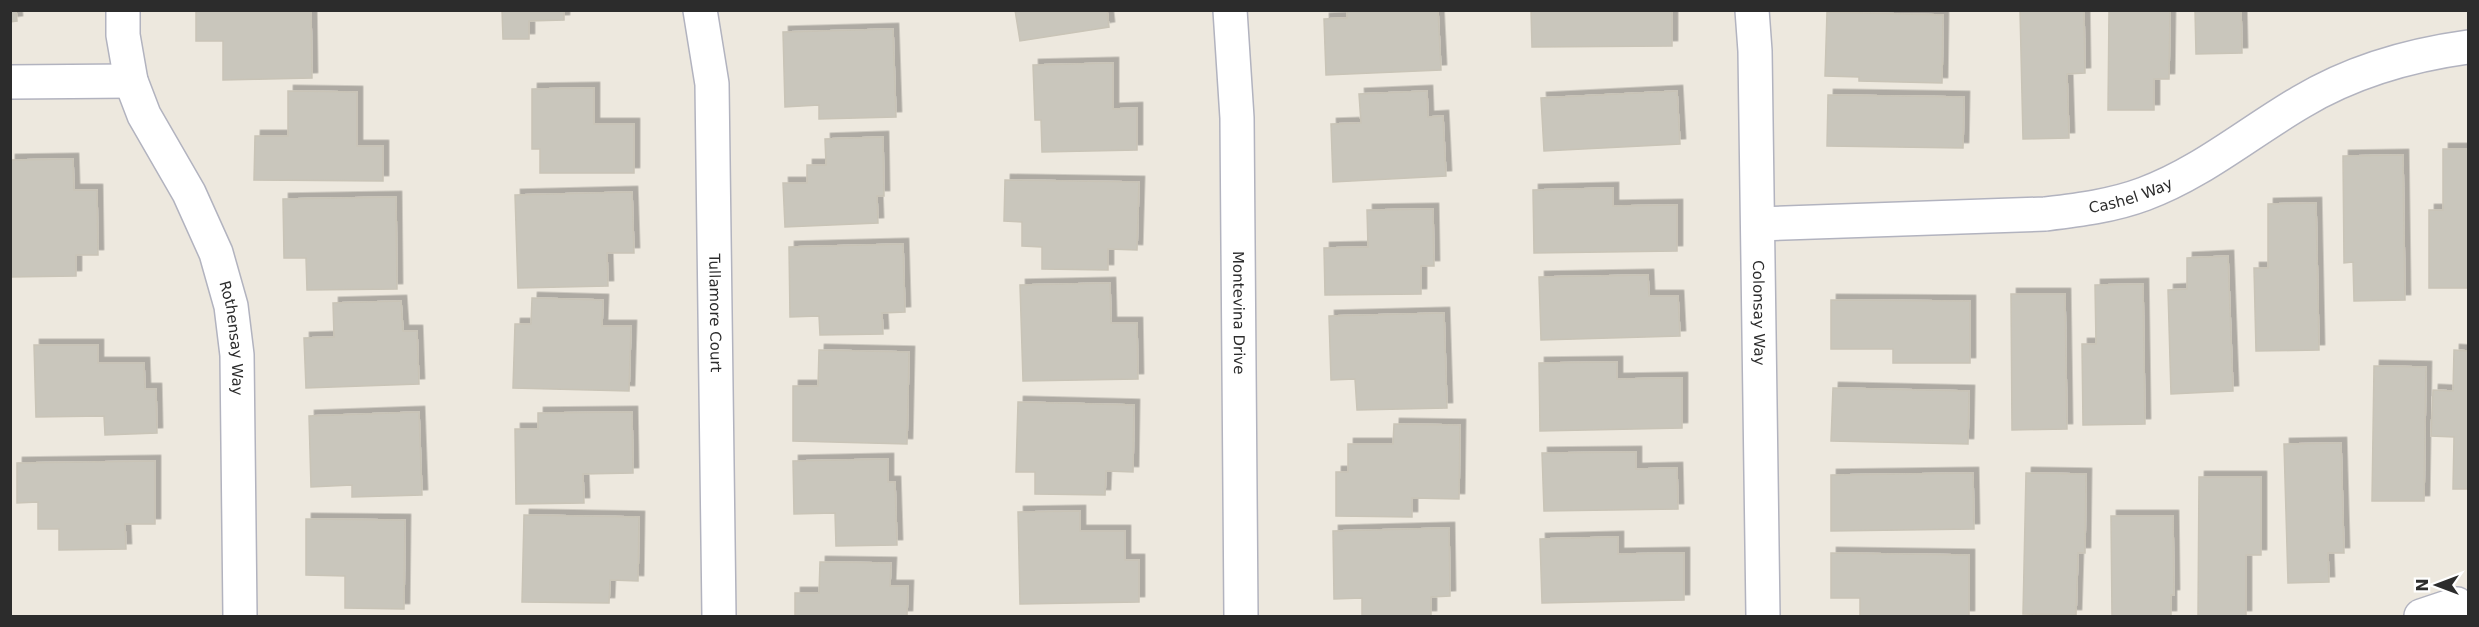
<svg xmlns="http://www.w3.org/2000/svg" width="2479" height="627" font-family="'DejaVu Sans',sans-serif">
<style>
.building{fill:#c9c6bc;stroke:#c9c4b7;stroke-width:1.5;filter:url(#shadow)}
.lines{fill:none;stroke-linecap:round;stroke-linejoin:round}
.street-casing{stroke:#b2b3bf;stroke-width:36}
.street{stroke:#fff;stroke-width:33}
.labels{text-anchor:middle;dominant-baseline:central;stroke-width:6;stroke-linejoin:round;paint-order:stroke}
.street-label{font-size:15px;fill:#2c2c2c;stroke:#fff}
</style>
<defs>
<filter id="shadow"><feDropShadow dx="5.5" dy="-5.5" stdDeviation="0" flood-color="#0004"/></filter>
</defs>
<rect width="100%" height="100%" fill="#ede8de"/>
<g class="building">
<polygon points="10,10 16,10 17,21 10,22"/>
<polygon points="196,10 311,10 312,78 223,80 223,41 196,41"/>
<polygon points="502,10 564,10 564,20 529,21 529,39 503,39"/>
<polygon points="1015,10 1107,10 1109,27 1020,41"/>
<polygon points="1347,10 1438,10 1441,70 1326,75 1324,19 1347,18"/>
<polygon points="1531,10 1672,10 1672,46 1532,47"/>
<polygon points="2020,10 2084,10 2085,73 2067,74 2069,138 2023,139"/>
<polygon points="2109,10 2170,10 2169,79 2154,79 2154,110 2108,110"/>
<polygon points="2195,10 2241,10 2242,53 2196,54"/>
<polygon points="1827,12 1943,15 1942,83 1859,81 1859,77 1825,76"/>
<polygon points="893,29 896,117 819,119 819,105 785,107 783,32"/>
<polygon points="1113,63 1113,109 1137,108 1137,150 1042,152 1041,120 1035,120 1033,65"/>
<polygon points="594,88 594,124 634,124 634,173 540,173 540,149 532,149 532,89"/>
<polygon points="288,91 357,92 357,146 383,146 383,181 254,180 255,136 288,136"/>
<polygon points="1427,91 1428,117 1443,116 1446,176 1333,182 1331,124 1361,123 1359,94"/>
<polygon points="1677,91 1680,144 1544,151 1541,98"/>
<polygon points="1828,95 1964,97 1963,148 1827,146"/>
<polygon points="883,137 884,196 877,196 878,223 785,227 783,183 807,183 807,165 826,165 825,139"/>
<polygon points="2443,149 2468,149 2468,288 2429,288 2429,210 2443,210"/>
<polygon points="2403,155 2405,300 2354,301 2353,262 2344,263 2343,156"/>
<polygon points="73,159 74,190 97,190 98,255 76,255 76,276 10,277 10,160"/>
<polygon points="1005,180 1139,182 1137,250 1108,249 1108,270 1042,269 1042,247 1022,246 1022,222 1004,221"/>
<polygon points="1613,188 1613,206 1677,205 1677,251 1534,253 1533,190"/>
<polygon points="632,192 634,253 607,253 608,286 518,288 515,195"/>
<polygon points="396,197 397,289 307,290 306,258 284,258 283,199"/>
<polygon points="2316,203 2319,350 2256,351 2254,268 2268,268 2268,204"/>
<polygon points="1433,209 1434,266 1421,266 1421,294 1325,295 1324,248 1368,247 1367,210"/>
<polygon points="903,244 905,312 882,313 883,334 820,335 819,316 790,317 789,247"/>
<polygon points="2228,256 2233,391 2171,394 2168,290 2187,289 2187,258"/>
<polygon points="1648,275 1649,296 1678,296 1680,336 1541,340 1539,277"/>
<polygon points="1110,283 1111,323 1137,323 1138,379 1023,381 1020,285"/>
<polygon points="2143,284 2145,424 2083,425 2082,344 2096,344 2095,285"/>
<polygon points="2011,294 2065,294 2067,429 2012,430"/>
<polygon points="532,298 603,300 602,326 631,326 629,391 513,388 515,324 531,324"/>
<polygon points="1831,300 1970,301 1970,363 1893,363 1893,349 1831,349"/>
<polygon points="401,301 403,331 417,331 419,384 306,388 304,338 334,337 333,303"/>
<polygon points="1444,313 1447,408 1357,410 1355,379 1331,380 1329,316"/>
<polygon points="34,345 98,345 98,363 144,363 145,389 156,389 157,433 105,435 104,416 36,417"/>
<polygon points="819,350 909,352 907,444 793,441 793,386 818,386"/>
<polygon points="2454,350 2468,351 2468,489 2453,489 2454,437 2431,436 2433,390 2453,391"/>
<polygon points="1617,362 1617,379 1682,378 1682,428 1540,431 1539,363"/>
<polygon points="2374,366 2426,367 2424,501 2372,501"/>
<polygon points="1833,388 1969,391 1968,444 1831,441"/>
<polygon points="1018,402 1134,405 1133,472 1106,471 1105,495 1035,494 1035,472 1016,472"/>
<polygon points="419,412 422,495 352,497 352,485 311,487 309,416"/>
<polygon points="632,412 633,473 583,474 584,503 516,504 515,429 538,429 538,413"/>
<polygon points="1394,424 1460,425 1459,499 1412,498 1412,517 1336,516 1336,472 1348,472 1348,444 1393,444"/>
<polygon points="2341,443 2344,553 2328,553 2329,582 2288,583 2284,444"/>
<polygon points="1636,452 1636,469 1677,468 1678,509 1544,511 1542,453"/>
<polygon points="888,459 888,482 895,482 897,545 836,546 835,513 794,514 793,461"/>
<polygon points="155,461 155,524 125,524 126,549 59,550 59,529 38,529 38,502 17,503 17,463"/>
<polygon points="1973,473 1974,529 1831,531 1831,475"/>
<polygon points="2026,473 2086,474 2085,553 2078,553 2076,615 2023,614"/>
<polygon points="2199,477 2261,477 2261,555 2246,555 2246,616 2198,616"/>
<polygon points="1080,511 1080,531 1125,531 1125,560 1139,560 1139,602 1020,604 1018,512"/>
<polygon points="524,515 639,517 638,581 610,580 609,603 522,602"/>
<polygon points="2111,516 2173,516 2174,595 2171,595 2171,616 2112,616"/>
<polygon points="306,519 405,520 404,609 345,608 345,576 306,575"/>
<polygon points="1449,528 1450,596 1431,597 1431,616 1362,616 1362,598 1334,599 1333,531"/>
<polygon points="1618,537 1618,554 1684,553 1684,600 1542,603 1540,539"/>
<polygon points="1831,553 1969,555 1969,616 1860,616 1860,598 1831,598"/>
<polygon points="820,562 891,563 890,586 908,586 907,616 795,616 795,593 819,593"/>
</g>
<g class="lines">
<g class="street-casing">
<g id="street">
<path id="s1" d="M123 10V35L131 81 144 115 189 193 216 253 231 306 237 355 240 616"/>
<path id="s2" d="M700 10 712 84 719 616"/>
<path id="s3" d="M1230 10 1237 118 1241 616"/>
<path id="s4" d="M1752 10 1755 51 1763 616"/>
<polyline points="10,82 131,81"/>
<path id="s5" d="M1758 224 2045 214C2078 210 2112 206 2144 194 2201 173 2248 133 2301 102 2351 72 2410 55 2468 47"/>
<polyline points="2421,616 2457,604"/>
</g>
</g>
<use href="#street" class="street"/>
</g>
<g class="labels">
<g class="street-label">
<text stroke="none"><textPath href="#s5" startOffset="375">Cashel Way</textPath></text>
<text stroke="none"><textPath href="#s2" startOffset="304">Tullamore Court</textPath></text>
<text stroke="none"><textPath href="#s3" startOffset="303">Montevina Drive</textPath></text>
<text stroke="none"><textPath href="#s4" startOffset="303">Colonsay Way</textPath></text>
<text stroke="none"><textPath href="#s1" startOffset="351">Rothensay Way</textPath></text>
</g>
</g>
<rect width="2479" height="627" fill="none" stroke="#2c2c2c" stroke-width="24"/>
<g transform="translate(2437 585) rotate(270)" stroke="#ffffff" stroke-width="4.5" paint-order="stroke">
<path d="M0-4.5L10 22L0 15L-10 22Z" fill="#2c2c2c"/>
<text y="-9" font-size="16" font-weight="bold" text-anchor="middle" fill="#2c2c2c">N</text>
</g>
</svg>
